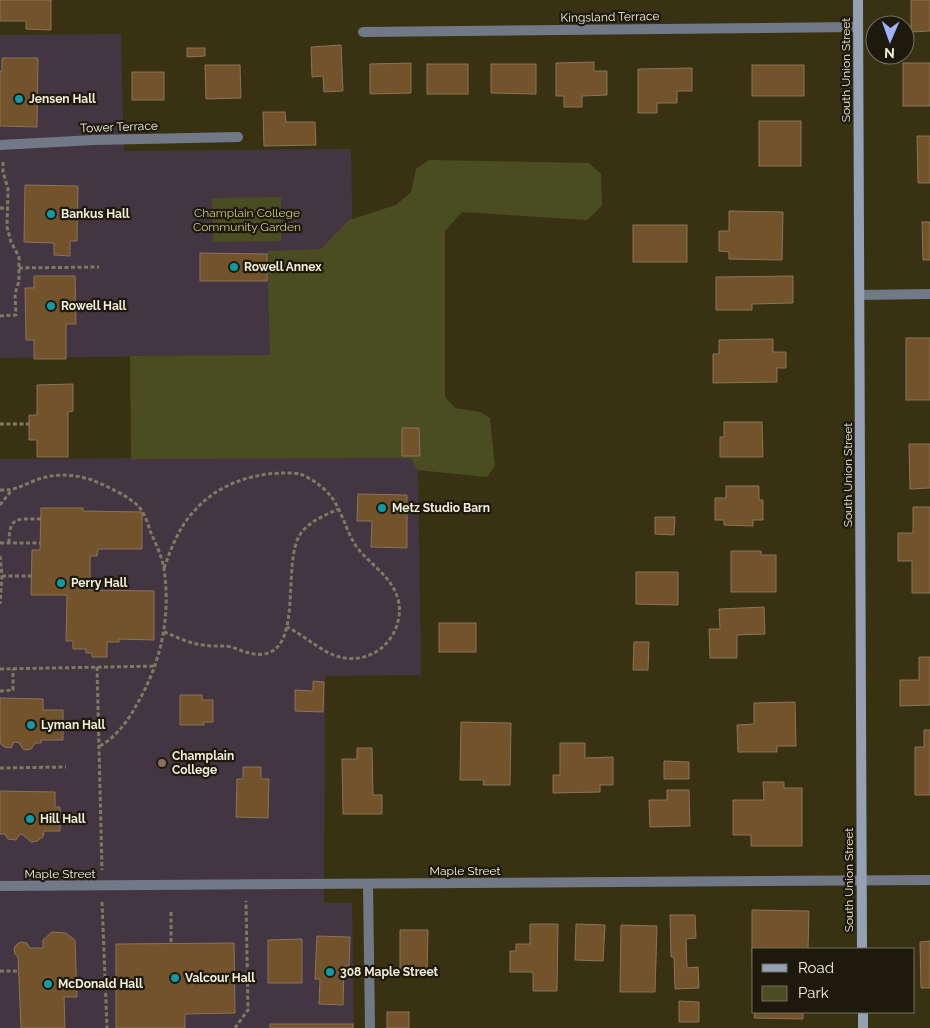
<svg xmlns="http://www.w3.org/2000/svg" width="930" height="1028" font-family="Raleway,sans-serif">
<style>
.education{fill:#433542}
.green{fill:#4a4d21}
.building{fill:#72532b;stroke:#8b7458}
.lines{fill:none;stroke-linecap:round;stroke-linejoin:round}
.path{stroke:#807b60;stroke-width:3;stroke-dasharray:4 2.5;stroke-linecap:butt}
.service{stroke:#717986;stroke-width:10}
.minor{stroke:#717986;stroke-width:10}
.tertiary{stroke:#717986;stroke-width:10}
.secondary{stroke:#94a1b5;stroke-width:10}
.culture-dot{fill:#0f9aa8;stroke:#1d1a0d;stroke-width:2}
.education-dot{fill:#8d6e63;stroke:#1d1a0d;stroke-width:2}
.labels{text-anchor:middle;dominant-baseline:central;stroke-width:4.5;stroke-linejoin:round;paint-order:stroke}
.street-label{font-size:12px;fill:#f2eedb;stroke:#1d1a0d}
.poi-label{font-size:12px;font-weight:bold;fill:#f2eedb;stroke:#1d1a0d;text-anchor:start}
.park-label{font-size:12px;fill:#c6cd81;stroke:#1d1a0d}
</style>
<rect width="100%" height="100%" fill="#393212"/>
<g class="education">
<polygon points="121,34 124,151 351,149 353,252 270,355 0,358 0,35"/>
<polygon points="418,456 421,675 325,676 324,903 352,903 354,1028 0,1028 0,459"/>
</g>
<g class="green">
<polygon points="429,160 589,163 601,174 602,206 587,220 462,212 445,231 445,397 455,408 480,412 490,418 495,466 487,477 417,470 411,458 131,459 130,356 270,355 267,251 321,249 349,220 396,205 411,192 416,169"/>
<polygon points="281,197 281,241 213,242 212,198"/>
</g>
<g class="building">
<polygon points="0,0 51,0 51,30 26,29 26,21 0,21"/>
<polygon points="911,0 930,0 930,31 911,32"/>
<polygon points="341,45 343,91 324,92 323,76 312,77 311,47"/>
<polygon points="187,48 205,48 205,56 187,57"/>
<polygon points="2,58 38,58 37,127 0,126 0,71 2,71"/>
<polygon points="594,62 594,71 607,71 607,95 582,96 582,107 564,107 564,96 556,96 556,63"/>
<polygon points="411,63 411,93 370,94 370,64"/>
<rect x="903" y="63" width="27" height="43"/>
<rect x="427" y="64" width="41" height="30"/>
<polygon points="491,64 536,64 536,94 491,93"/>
<polygon points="205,65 240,65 241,98 206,99"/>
<rect x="752" y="65" width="52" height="31"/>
<polygon points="692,68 692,91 677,91 677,103 657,103 657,113 638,113 638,69"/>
<rect x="132" y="72" width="32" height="28"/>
<polygon points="263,112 285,112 286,122 315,122 316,145 264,146"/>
<rect x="759" y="121" width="42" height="45"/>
<polygon points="917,136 930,136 930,183 918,183"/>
<polygon points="25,185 78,186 77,241 70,241 70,256 54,255 54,243 24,242"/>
<polygon points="729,211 783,212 782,260 729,259 729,252 719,251 719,231 729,231"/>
<polygon points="922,222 930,222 930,260 923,260"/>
<rect x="633" y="225" width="54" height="37"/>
<polygon points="200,253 267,254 267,281 200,281"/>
<polygon points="34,276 75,276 76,324 66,324 66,359 34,359 34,340 26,340 25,288 34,288"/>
<polygon points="793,276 793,303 752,304 752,310 716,310 716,277"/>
<rect x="906" y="338" width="24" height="62"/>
<polygon points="773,339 773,352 786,352 786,368 777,368 777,382 713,383 713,354 719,354 719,340"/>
<polygon points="73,384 73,411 68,412 68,457 37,457 37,440 29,440 29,415 37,415 37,385"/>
<polygon points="724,422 762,422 763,457 720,457 720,437 724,437"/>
<polygon points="402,428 419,428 420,456 402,456"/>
<polygon points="909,444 930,444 930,488 910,489"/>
<polygon points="726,486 759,486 759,500 763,500 763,520 753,520 753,526 724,525 724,520 715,520 715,498 726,498"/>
<polygon points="358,494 407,495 407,548 371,547 372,521 357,521"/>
<polygon points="913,507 930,507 930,593 912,593 912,561 898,561 898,533 913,533"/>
<polygon points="41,508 83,508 83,511 142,512 142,549 98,549 97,556 90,556 90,590 154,591 154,640 119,639 119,642 107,642 107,657 92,657 92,653 86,653 86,649 73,649 73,641 66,641 67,595 31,595 32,550 40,550"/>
<polygon points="655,517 675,517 674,535 655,534"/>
<polygon points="731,551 761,551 761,555 776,555 776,592 731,592"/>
<polygon points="636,572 678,572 678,605 636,604"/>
<polygon points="764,607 765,634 737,635 737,658 710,658 709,629 720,629 719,609"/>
<rect x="439" y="623" width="37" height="29"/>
<polygon points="634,642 649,642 648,670 633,670"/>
<polygon points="919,657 930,657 930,705 900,706 900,680 919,680"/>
<polygon points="313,681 324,682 323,712 295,711 295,690 313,691"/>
<polygon points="180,695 202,695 202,700 213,700 213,722 204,722 204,725 180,725"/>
<polygon points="0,698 43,699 43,710 63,710 63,740 41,740 41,743 35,743 31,749 27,750 23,749 19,743 14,742 11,748 4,747 0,743"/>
<polygon points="795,702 796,746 777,746 777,752 738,752 737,725 754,724 754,703"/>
<polygon points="461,722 511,723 510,785 483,785 484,780 460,780"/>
<polygon points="924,730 930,730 930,795 915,795 915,747 924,747"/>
<polygon points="560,743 585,743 585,758 613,757 613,785 600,785 600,792 553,793 553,775 560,775"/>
<polygon points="357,748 372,748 373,795 382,795 382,814 343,814 342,759 357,759"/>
<polygon points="664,761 689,762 689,779 664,779"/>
<polygon points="243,767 261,767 261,779 269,779 268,818 236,817 237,779 243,779"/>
<polygon points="763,782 784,782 784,788 802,788 802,846 751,846 751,835 733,835 733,800 764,800"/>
<polygon points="667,790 689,790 690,826 650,827 649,800 667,800"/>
<polygon points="0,791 55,792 55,807 60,807 60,831 44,831 43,837 37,841 31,842 23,835 20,834 16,840 8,839 5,834 0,834"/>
<polygon points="752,910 809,911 808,949 754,949 754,968 752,968"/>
<polygon points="670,915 695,915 696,938 686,939 687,968 698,967 699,988 675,989 674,957 671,957"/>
<polygon points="530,924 558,924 557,991 533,991 533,972 510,972 510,951 516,951 516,944 530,944"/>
<polygon points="576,924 605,925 603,961 575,960"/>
<polygon points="621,925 657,926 655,992 620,992"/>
<polygon points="400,930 428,930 427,973 400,973"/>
<polygon points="52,932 66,933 75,940 77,997 64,997 65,1028 21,1028 18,957 15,954 14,948 17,944 21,942 27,943 30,948 43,948 43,940"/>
<polygon points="317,936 350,937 349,966 344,966 343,1005 319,1004 320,979 315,979"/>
<polygon points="302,939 302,983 268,983 268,940"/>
<polygon points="930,941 930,988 921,988 920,942"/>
<polygon points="234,943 235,1013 185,1014 185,1028 116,1028 116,944"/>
<polygon points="679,1001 699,1002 699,1022 679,1022"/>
<rect x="387" y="1012" width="22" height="16"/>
<polygon points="755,1012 803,1012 803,1019 754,1018"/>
<rect x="270" y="1024" width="83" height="4"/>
</g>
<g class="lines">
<g class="path">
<polyline points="0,208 8,208"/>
<polyline points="19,268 99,267"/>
<polyline points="0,316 16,315 15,294 19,281 19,257 11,242 7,227 8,189 3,172 3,160"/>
<polyline points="0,424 29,424"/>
<path d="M0 490C15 491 23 485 36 480 54 473 73 474 92 480 104 485 129 496 138 506 145 513 148 525 151 533 156 544 162 557 164 569 171 617 161 663 137 704 128 721 116 737 100 746"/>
<polyline points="0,505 11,491"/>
<polyline points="0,543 40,543"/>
<path d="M9 543C9 516 17 519 41 519"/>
<polyline points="0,556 2,576 0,604"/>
<path d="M164 568C172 546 180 525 196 509 219 484 253 473 285 473 290 473 296 473 300 474 308 477 316 482 323 488 341 503 344 528 356 546 369 564 390 575 397 596 402 609 399 624 392 636 379 657 352 665 329 653 315 646 303 635 287 627"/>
<polyline points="2,576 31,576"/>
<path d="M164 632C177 637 190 644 204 645 213 647 222 645 231 647 242 650 251 656 264 654 304 648 281 561 301 533 310 521 325 515 339 509"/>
<polyline points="97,667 102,870"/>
<polyline points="0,669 156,666"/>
<polyline points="0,691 13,690 13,669"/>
<polyline points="0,768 66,767"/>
<polyline points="102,902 107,1028"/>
<polyline points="171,912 171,943"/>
<polyline points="0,971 19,971"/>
<polyline points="235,1028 248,1010 246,901"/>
</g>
<polyline class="service" points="368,884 370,1028"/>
<g class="minor">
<polyline points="363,32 858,27"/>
<polyline points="0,145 94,140 238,137"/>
<polyline points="860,295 930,294"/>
</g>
<polyline class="tertiary" points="0,886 930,880"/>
<g class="secondary">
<polyline points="858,0 862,949"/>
<polyline points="863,1012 863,1028"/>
</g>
</g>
<g class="culture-dot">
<circle cx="19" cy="99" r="5"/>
<circle cx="51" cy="214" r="5"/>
<circle cx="234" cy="267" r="5"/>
<circle cx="51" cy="306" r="5"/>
<circle cx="382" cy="508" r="5"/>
<circle cx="61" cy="583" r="5"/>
<circle cx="31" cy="725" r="5"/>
<circle cx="30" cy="819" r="5"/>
<circle cx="330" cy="972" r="5"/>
<circle cx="175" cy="978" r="5"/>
<circle cx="48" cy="984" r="5"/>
</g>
<circle class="education-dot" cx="162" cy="763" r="5"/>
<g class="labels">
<g class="street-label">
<text transform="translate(610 17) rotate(-1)">Kingsland Terrace</text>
<text transform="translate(846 70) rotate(-90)">South Union Street</text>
<text transform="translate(119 127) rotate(-2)">Tower Terrace</text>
<text transform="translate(848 475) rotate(-90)">South Union Street</text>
<text x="465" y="871">Maple Street</text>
<text x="60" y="874">Maple Street</text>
<text transform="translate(849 880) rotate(-90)">South Union Street</text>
</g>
<g class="poi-label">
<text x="29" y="99">Jensen Hall</text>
<text x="61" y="214">Bankus Hall</text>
<text x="244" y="267">Rowell Annex</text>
<text x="61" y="306">Rowell Hall</text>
<text x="392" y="508">Metz Studio Barn</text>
<text x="71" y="583">Perry Hall</text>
<text x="41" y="725">Lyman Hall</text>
<text x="172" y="756">Champlain<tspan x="172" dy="14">College</tspan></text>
<text x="40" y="819">Hill Hall</text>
<text x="340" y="972">308 Maple Street</text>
<text x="185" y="978">Valcour Hall</text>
<text x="58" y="984">McDonald Hall</text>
</g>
<g class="park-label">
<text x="247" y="213">Champlain College<tspan x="247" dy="14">Community Garden</tspan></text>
</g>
</g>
<rect x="752" y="948" width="162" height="65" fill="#1d1a0d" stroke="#726f5f"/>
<rect x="762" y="964" width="25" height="8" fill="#94a1b5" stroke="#726f5f"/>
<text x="798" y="973" font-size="15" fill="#f2eedb">Road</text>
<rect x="762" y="986" width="25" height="15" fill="#4a4d21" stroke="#726f5f"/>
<text x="798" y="998" font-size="15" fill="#f2eedb">Park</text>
<g transform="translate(890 40) rotate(182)"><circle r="24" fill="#1d1a0d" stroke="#726f5f"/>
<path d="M0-4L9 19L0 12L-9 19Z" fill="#a1b3fd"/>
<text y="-8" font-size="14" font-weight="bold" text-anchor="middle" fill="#f2eedb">N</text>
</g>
</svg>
